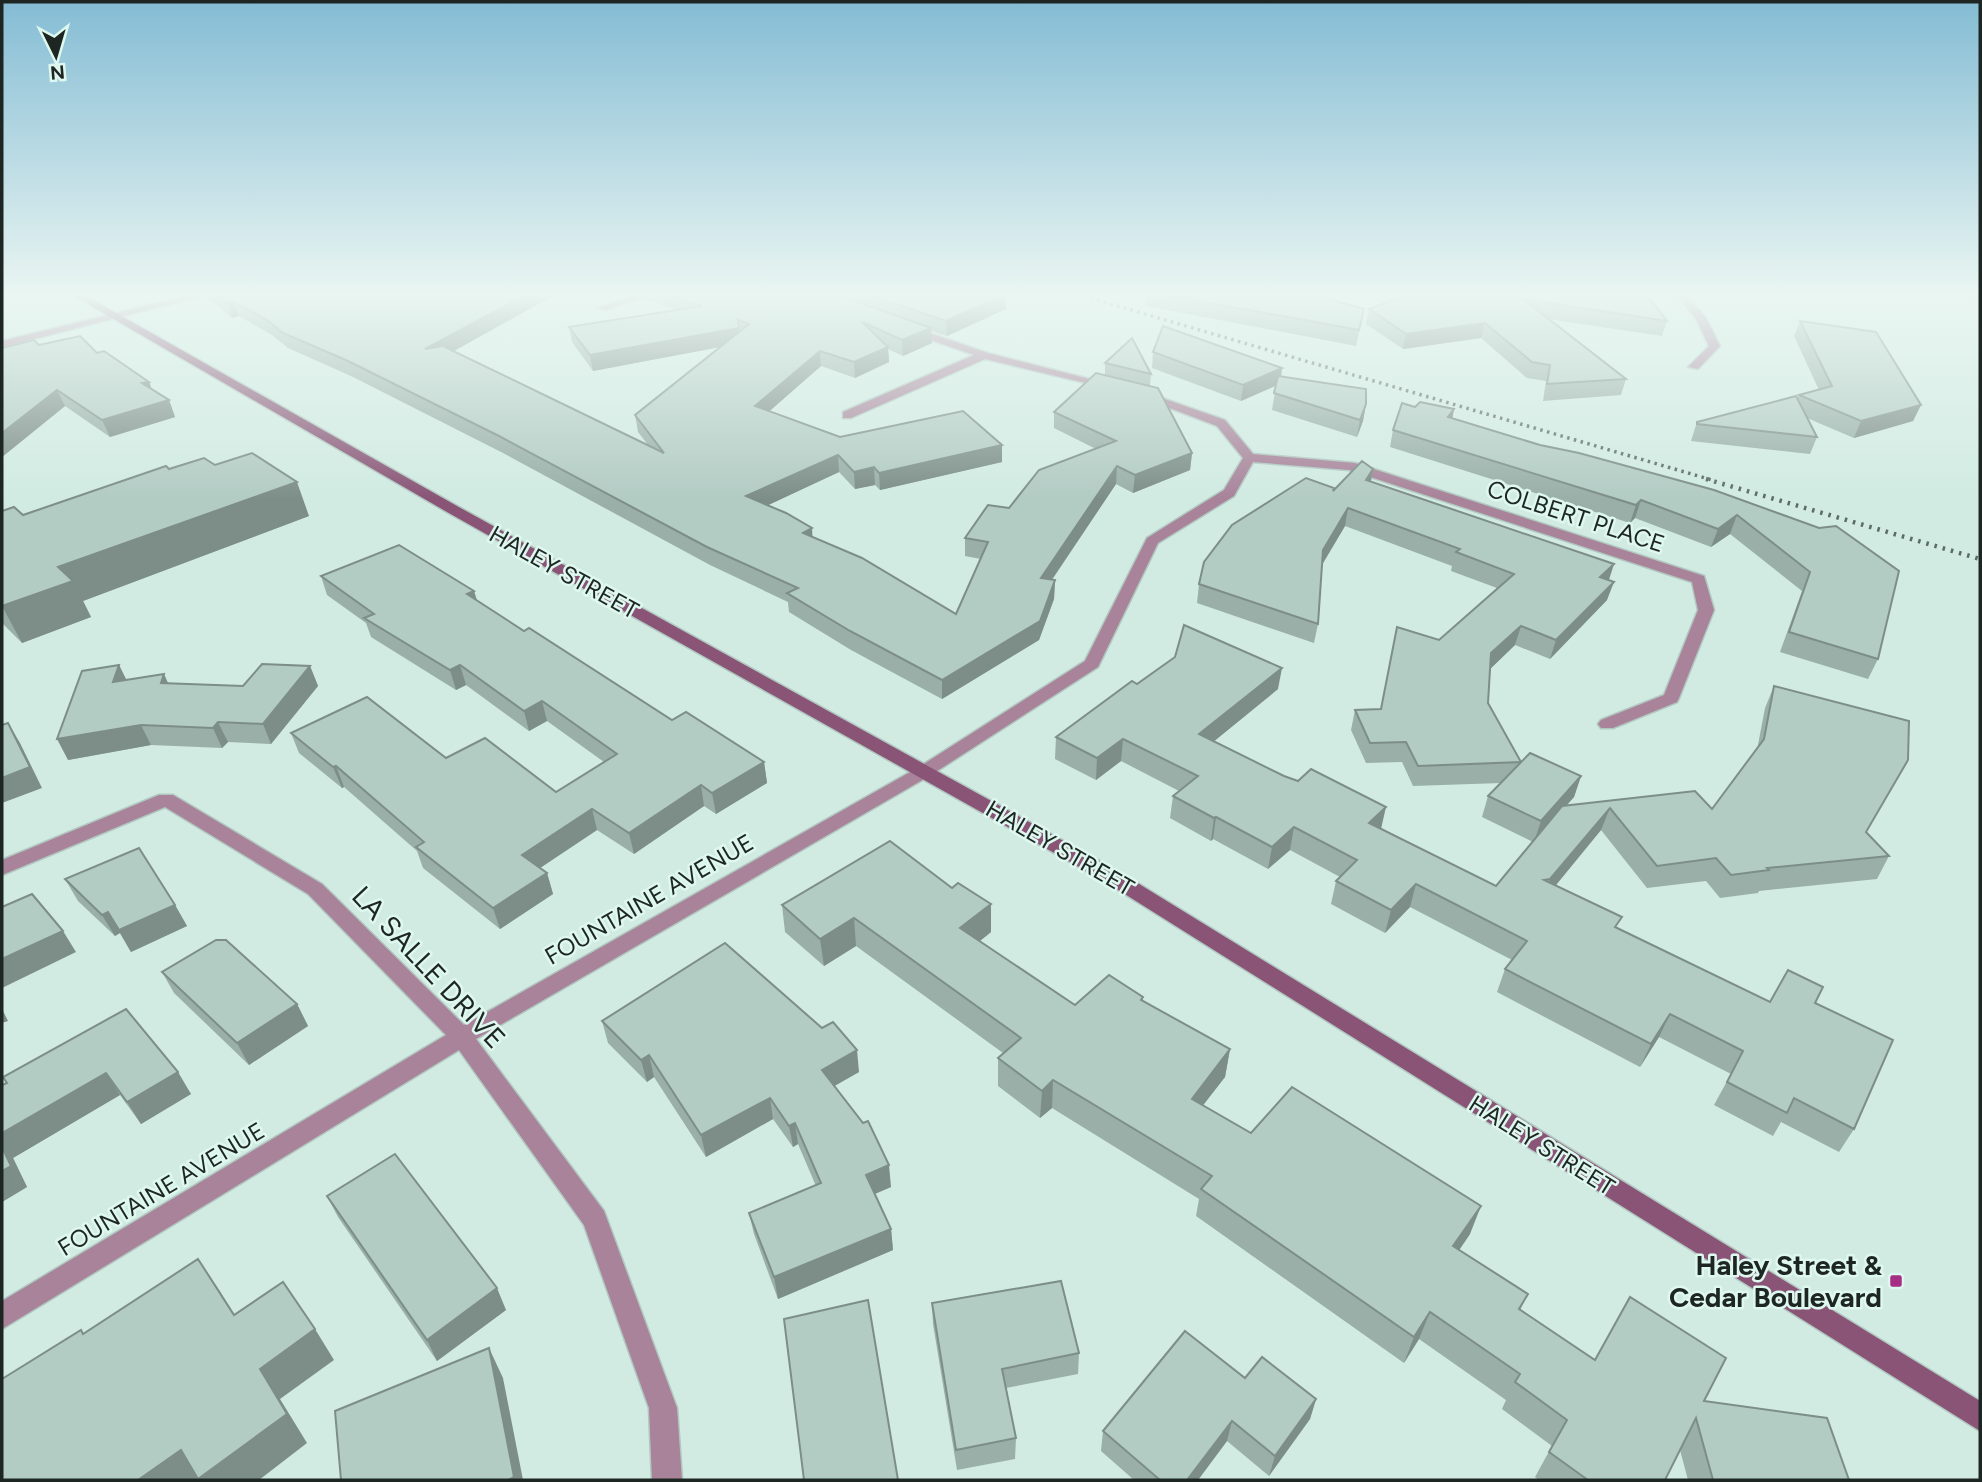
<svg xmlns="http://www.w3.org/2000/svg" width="1982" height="1482" font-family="Figtree,sans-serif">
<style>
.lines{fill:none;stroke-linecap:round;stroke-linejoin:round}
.street-casing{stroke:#b1c8c0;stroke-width:3}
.secondary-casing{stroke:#b1c8c0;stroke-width:3}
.street{fill:#a8839a;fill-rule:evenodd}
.secondary{fill:#895476;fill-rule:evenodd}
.rail-far1{stroke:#5c6b66;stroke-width:3.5;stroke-dasharray:2.5 4.5;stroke-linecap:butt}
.rail{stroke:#5c6b66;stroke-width:4.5;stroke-dasharray:2.5 6;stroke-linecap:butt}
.wall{fill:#99afa8}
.shaded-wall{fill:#7d8e88}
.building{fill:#b2cbc3;stroke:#7d8e88;stroke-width:2}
.poi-dot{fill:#a62e85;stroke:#def8ef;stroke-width:2.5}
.labels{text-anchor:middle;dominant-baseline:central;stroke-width:5;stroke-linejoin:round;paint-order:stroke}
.street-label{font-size:24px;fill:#1d2623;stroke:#def8ef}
.near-street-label{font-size:28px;fill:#1d2623;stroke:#def8ef}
.near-poi-label{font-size:28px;font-weight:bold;fill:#1d2623;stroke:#def8ef;text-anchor:end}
</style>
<rect width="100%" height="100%" fill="#d1ebe2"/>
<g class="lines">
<g class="street-casing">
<g id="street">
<polygon points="202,292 219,292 2,347 2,341"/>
<polygon points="644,292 659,292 606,310 597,308"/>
<polygon points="1674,292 1684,292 1706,318 1720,346 1698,369 1688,367 1709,346 1696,319"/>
<polygon points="909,326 988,353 1117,386 1111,389 985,359 851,418 843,418 843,412 974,355 905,331 904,329"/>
<polygon points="1142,391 1225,420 1253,454 1355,463 1704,576 1714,610 1679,698 1677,702 1613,728 1601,728 1598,724 1601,720 1664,695 1698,610 1692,582 1349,470 1253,462 1234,496 1158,543 1098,667 931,775 476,1039 604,1211 677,1408 682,1480 652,1480 649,1408 584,1225 459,1050 2,1329 2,1301 446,1035 308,894 165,807 2,875 2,860 159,795 173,795 322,884 464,1025 919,767 1085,661 1147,538 1224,490 1243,458 1217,426 1138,396 1138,392"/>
</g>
</g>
<g class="secondary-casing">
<polygon id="secondary" points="67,292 79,292 457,506 1118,871 1980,1401 1980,1431 1104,881 447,512"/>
</g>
<use href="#street" class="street"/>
<use href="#secondary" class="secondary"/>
<polyline class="rail-far1" points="1070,292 1712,480"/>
<polyline class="rail" points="1706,479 1980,559"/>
</g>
<g class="wall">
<polygon points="206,292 560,292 453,351 648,445 638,432 635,415 720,347 593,371 572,342 569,327 676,310 646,299 644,292 999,292 1006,309 947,336 931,331 932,343 903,356 888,349 889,362 855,378 821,366 769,411 840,437 1002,445 1002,462 880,490 875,485 855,489 839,472 768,505 812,528 812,537 956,614 981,559 965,556 965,538 1096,449 1054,428 1054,412 1105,375 1105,363 1151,374 1150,386 1192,453 1190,470 1133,493 1116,484 1052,580 1055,580 1054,599 1039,640 942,699 851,650 789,612 788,602 710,565 503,453 353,377 288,348 272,335 239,316 232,318 208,298"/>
<polygon points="1147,292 1364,309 1356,346 1146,306"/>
<polygon points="1644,292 1667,321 1662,336 1548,319 1626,379 1621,395 1543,401 1546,381 1527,378 1481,338 1403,349 1366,324 1369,309"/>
<polygon points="1963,292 1980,292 1980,303"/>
<polygon points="1800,321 1921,405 1913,421 1854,438 1807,418 1817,437 1810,454 1691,441 1697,422 1797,399 1799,395 1819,390 1794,336"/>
<polygon points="39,345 97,353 149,382 152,390 169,400 175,417 110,437 65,406 2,457 2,348"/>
<polygon points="1153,352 1282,368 1281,377 1366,404 1363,421 1357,437 1272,410 1276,385 1241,401 1152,368"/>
<polygon points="1415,407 1819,528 1878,659 1868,679 1780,652 1802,591 1730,534 1711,547 1635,518 1630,523 1390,447 1393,430"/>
<polygon points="215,465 309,516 83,601 91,617 22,643 2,623 2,511 23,515"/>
<polygon points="1373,469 1371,481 1609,580 1607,600 1550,659 1515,645 1490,669 1488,703 1521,762 1581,776 1574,797 1566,806 1712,809 1757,750 1765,708 1774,686 1908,760 1866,833 1889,856 1877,879 1759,891 1758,893 1720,898 1706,881 1647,888 1601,830 1556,885 1618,928 1770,1002 1815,1003 1854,1129 1839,1152 1781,1122 1773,1136 1714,1105 1731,1074 1659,1037 1640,1067 1497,992 1505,969 1512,960 1410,907 1385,933 1331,904 1336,881 1340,877 1290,850 1268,869 1213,839 1211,841 1170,818 1173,796 1179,791 1121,761 1096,780 1055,759 1056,737 1137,684 1278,689 1214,741 1381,828 1496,886 1533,842 1482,817 1488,796 1501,783 1413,786 1402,762 1366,763 1351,730 1355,710 1381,709 1397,627 1439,640 1497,588 1451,571 1452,566 1345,526 1322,565 1318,624 1314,643 1197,603 1199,584 1334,490"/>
<polygon points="321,576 474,591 477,601 524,631 672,720 764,762 767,783 716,814 704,806 634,854 597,830 540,868 547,873 553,894 500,929 423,868 417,851 344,787 342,788 299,753 291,733 446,758 556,792 604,762 547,721 529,731 466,685 456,690 371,637 366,623 327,595"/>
<polygon points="119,665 126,680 169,683 243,686 310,666 318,686 271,744 228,742 222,748 151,745 68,760"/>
<polygon points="65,879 175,905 187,926 131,952 120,933 115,936 78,901"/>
<polygon points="782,905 991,932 980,941 1075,1005 1143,997 1143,1001 1230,1049 1225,1077 1203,1105 1251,1133 1470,1234 1459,1250 1528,1294 1520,1310 1595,1360 1704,1401 1849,1480 1688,1480 1680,1450 1665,1480 1539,1480 1535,1477 1552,1446 1502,1409 1506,1400 1419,1339 1404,1363 1196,1216 1199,1199 1052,1108 1040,1118 998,1086 998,1058 1003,1053 856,946 824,966 785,932"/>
<polygon points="162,972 297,1004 308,1026 249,1065 174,993"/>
<polygon points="126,1009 191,1094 141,1124 120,1095 13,1158 27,1187 2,1202 2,1085"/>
<polygon points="602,1021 859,1072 834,1086 891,1187 874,1194 891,1229 893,1250 778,1299 754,1234 749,1213 816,1186 798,1144 793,1147 773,1119 706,1157 654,1077 647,1082 608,1043"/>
<polygon points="327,1196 506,1310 437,1361 338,1217"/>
<polygon points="932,1303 1079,1353 1078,1374 1006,1388 1016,1438 1015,1459 957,1470 933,1324"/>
<polygon points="1245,1378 1316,1399 1310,1419 1269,1476 1227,1441 1198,1480 1134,1480 1101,1451 1103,1431"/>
</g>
<g class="shaded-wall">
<polygon points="531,292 560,292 429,365 425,349"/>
<polygon points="1006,294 1006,309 947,336 946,321"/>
<polygon points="234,302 239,316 232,318 227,303"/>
<polygon points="1485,323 1481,338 1403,349 1406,334"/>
<polygon points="739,328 741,343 593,371 590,355"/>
<polygon points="931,328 932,343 903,356 902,340"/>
<polygon points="888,347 889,362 855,378 854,362"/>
<polygon points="820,351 821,366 757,422 755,406"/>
<polygon points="1282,368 1280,384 1241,401 1243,385"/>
<polygon points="149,382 155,398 142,383"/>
<polygon points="57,390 65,406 2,457 2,433"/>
<polygon points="169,400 175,417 110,437 102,420"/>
<polygon points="1366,404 1363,421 1357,437 1360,420"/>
<polygon points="1921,405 1913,421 1854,438 1861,421"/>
<polygon points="1454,409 1451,426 1448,417"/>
<polygon points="1002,445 1002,462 880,490 879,473"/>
<polygon points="1192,453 1190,470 1133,493 1135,475"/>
<polygon points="838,455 839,472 749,514 746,496"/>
<polygon points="1117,466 1116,484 1040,597 1041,578"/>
<polygon points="874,467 875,485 855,489 854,472"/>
<polygon points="1373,469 1370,486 1366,480"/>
<polygon points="297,482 309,516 83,601 91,617 22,643 2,606 58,567"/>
<polygon points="1641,500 1635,518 1630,523 1636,505"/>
<polygon points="1348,508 1345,526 1320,568 1323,550"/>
<polygon points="1737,515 1730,534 1711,547 1718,529"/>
<polygon points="812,528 813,546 803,533"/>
<polygon points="1614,564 1608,583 1600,577"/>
<polygon points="1055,580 1054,599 1039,640 942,699 942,680"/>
<polygon points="1614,582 1607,600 1550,659 1556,640"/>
<polygon points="474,591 480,610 467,594"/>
<polygon points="1521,626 1515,645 1486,673 1491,653"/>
<polygon points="119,665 129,685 113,682"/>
<polygon points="460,665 466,685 456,690 450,670"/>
<polygon points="310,666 318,686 271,744 263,724"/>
<polygon points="1282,668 1278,689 1196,756 1199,734"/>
<polygon points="164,674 173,694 161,683"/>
<polygon points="542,701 547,721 529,731 524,711"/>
<polygon points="218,722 228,742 222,748 213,728"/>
<polygon points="8,723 20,743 42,788 2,803 2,778"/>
<polygon points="141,725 151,745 68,760 57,739"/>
<polygon points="1123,739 1121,761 1096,780 1097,758"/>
<polygon points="764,762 767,783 716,814 712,793"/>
<polygon points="336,766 344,787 342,788 333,767"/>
<polygon points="1581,776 1574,797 1534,842 1541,821"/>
<polygon points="701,785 704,806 634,854 629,833"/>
<polygon points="1386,807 1381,829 1369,823"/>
<polygon points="1610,808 1601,830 1542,902 1550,879"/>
<polygon points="592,809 597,830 528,876 522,855"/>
<polygon points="1216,817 1213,839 1211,841 1214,818"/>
<polygon points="1294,827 1290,850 1268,869 1272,847"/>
<polygon points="547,873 553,894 500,929 493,908"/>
<polygon points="1416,884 1410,907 1385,933 1391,910"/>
<polygon points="991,904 991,932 961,956 960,928"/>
<polygon points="175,905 187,926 131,952 120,933 115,936 102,915 108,912"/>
<polygon points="854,918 856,946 824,966 820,939"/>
<polygon points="63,931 76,952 2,988 2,959"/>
<polygon points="297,1004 308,1026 249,1065 237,1043"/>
<polygon points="2,1009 8,1021 2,1023"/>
<polygon points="1670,1014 1659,1037 1640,1067 1651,1044"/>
<polygon points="1230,1049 1225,1077 1187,1126 1192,1099"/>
<polygon points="857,1050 859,1072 824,1092 822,1070"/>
<polygon points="649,1055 654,1077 647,1082 641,1060"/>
<polygon points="178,1072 191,1094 141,1124 127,1102"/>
<polygon points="106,1073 120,1095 13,1158 27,1187 2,1202 2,1133"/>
<polygon points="1053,1080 1052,1108 1040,1118 1042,1091"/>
<polygon points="770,1098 773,1119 706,1157 701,1135"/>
<polygon points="795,1123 798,1144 793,1147 789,1126"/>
<polygon points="889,1165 891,1187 868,1197 866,1175"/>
<polygon points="1481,1206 1470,1234 1443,1274 1453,1246"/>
<polygon points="891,1229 893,1250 778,1299 774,1277"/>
<polygon points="198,1259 219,1290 254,1346 234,1315"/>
<polygon points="497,1288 506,1310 437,1361 427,1340"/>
<polygon points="1430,1312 1419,1339 1404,1363 1414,1337"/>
<polygon points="315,1329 334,1360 280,1399 307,1443 259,1480 138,1480 260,1369"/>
<polygon points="489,1348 503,1378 523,1480 508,1480"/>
<polygon points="1316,1399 1310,1419 1269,1476 1275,1456"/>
<polygon points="1232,1421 1227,1441 1198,1480 1187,1480"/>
</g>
<g class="building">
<polygon points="213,292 531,292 425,349 443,346 664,453 635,415 749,324 738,320 739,328 590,355 569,327 702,306 663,292 830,292 931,328 902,340 862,322 888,347 854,362 820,351 755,406 840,437 963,411 1002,445 879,473 874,467 854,472 838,455 746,496 786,513 812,528 803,533 862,558 956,614 988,542 965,538 988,505 1009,508 1039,470 1116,441 1054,412 1096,373 1158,388 1192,453 1135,475 1117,466 1041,578 1055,580 1040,621 942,680 850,631 787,593 798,588 707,547 499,436 348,361 283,333 267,320 234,302 227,303"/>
<polygon points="861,292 999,292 1006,294 946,321"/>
<polygon points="1150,292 1304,292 1364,309 1359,330"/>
<polygon points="1414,292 1644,292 1667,321 1523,299 1626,379 1547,384 1550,365 1532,362 1485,323 1406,334 1369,309"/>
<polygon points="1800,321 1876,332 1921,405 1861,421 1799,395 1832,386"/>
<polygon points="1163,326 1282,368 1243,385 1153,352"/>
<polygon points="80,336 97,353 104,351 149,382 142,383 169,400 102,420 57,390 2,433 2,348 34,340 39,345"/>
<polygon points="1132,338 1151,374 1105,363"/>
<polygon points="1278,376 1366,389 1366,404 1360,420 1274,393"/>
<polygon points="1796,396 1817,437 1697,424 1697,422"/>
<polygon points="1420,402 1454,409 1448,417 1540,445 1579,453 1714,490 1819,528 1836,526 1899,571 1878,659 1789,632 1810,572 1737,515 1718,529 1641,500 1636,505 1393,430 1402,403 1415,407"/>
<polygon points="252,453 297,482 58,567 73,581 2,606 2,511 14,507 23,515 166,466 169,469 204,458 215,465"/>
<polygon points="1362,461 1373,469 1366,480 1614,564 1600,577 1614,582 1556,640 1521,626 1491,653 1488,703 1521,762 1418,766 1406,742 1370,743 1355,710 1381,709 1397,627 1439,640 1514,574 1456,552 1460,549 1348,508 1323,550 1318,624 1199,584 1204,562 1232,525 1306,478 1334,488 1333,491"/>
<polygon points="399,545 474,591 467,594 524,631 529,628 672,720 686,712 764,762 712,793 701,785 629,833 592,809 522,855 547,873 493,908 416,847 424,842 336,766 333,767 291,733 367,697 446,758 485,738 556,792 617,754 542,701 524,711 460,665 450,670 364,618 374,614 321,576"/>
<polygon points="1184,625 1282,668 1199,734 1284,776 1298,781 1311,769 1386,807 1369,823 1496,886 1562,806 1695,791 1712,809 1764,739 1774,686 1909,721 1908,760 1866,832 1889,856 1767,868 1769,870 1731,875 1716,858 1657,866 1610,808 1550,879 1544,880 1622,917 1615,927 1770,1002 1788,970 1823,987 1815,1003 1893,1040 1854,1129 1794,1098 1787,1113 1727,1082 1743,1051 1670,1014 1651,1044 1505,969 1527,941 1416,884 1391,910 1336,881 1357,860 1294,827 1272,847 1216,817 1214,818 1173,796 1198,776 1123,739 1097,758 1056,737 1132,681 1137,684 1175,657"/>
<polygon points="262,664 310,666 263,724 218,722 213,728 141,725 57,739 82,671 119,665 113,682 164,674 161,683 243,686"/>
<polygon points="8,723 30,767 2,778 2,725"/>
<polygon points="1530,753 1581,776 1541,821 1488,796"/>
<polygon points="890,841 952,888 958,883 991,904 960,928 1075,1005 1109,975 1143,997 1141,1000 1230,1049 1192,1099 1251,1133 1292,1087 1481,1206 1453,1246 1528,1294 1519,1309 1595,1360 1630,1297 1726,1358 1704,1401 1827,1418 1849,1480 1713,1480 1696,1418 1665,1480 1588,1480 1549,1452 1567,1420 1515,1382 1520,1374 1430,1312 1414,1337 1201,1189 1212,1176 1053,1080 1042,1091 998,1058 1021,1038 854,918 820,939 782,905"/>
<polygon points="139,848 175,905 119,930 108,912 102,915 65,879"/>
<polygon points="32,894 63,931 2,959 2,907"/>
<polygon points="216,940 226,940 297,1004 237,1043 162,972"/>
<polygon points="725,943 822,1028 833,1022 857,1050 822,1070 863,1123 868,1121 889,1165 866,1175 891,1229 774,1277 749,1213 821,1183 795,1123 789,1126 770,1098 701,1135 649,1055 641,1060 602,1021"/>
<polygon points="126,1009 178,1072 127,1102 106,1073 2,1133 2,1085 7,1083 3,1077"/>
<polygon points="2,1147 11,1166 2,1171"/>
<polygon points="395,1154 497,1288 427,1340 327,1196"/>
<polygon points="198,1259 234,1315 283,1282 315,1329 260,1369 287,1414 198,1479 181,1450 138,1480 2,1480 2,1379 81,1330 83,1334"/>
<polygon points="1061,1281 1079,1353 1002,1369 1016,1438 956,1450 932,1303"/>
<polygon points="868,1300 898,1480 804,1480 784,1319"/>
<polygon points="1185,1331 1245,1378 1262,1357 1316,1399 1275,1456 1232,1421 1187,1480 1160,1480 1103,1431"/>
<polygon points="489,1348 514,1477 508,1480 341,1480 335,1411"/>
</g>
<linearGradient id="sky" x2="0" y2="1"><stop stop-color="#84bcd4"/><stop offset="0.59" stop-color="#eaf6f2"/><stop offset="1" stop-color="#eaf6f2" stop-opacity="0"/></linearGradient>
<rect width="1982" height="499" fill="url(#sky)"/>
<rect class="poi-dot" x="1889" y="1274" width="14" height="14" rx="3.5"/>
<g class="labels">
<g class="street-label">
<text transform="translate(1576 516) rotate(18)">COLBERT PLACE</text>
<text transform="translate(564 572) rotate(29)">HALEY STREET</text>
<text transform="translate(1060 848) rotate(30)">HALEY STREET</text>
<text transform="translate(649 899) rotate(-30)">FOUNTAINE AVENUE</text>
<text transform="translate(1542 1145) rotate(32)">HALEY STREET</text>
<text transform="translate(161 1189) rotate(-31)">FOUNTAINE AVENUE</text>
</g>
<g class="near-street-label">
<text transform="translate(429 967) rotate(47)">LA SALLE DRIVE</text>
</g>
<g class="near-poi-label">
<text x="1882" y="1265">Haley Street &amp;<tspan x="1882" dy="32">Cedar Boulevard</tspan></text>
</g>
</g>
<rect width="1982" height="1482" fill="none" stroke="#1d2623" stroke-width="7"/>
<g transform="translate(56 56) rotate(175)" stroke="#def8ef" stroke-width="5" paint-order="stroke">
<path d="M0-5L12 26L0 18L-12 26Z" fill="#1d2623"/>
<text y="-10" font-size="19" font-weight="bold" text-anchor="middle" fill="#1d2623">N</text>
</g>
</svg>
